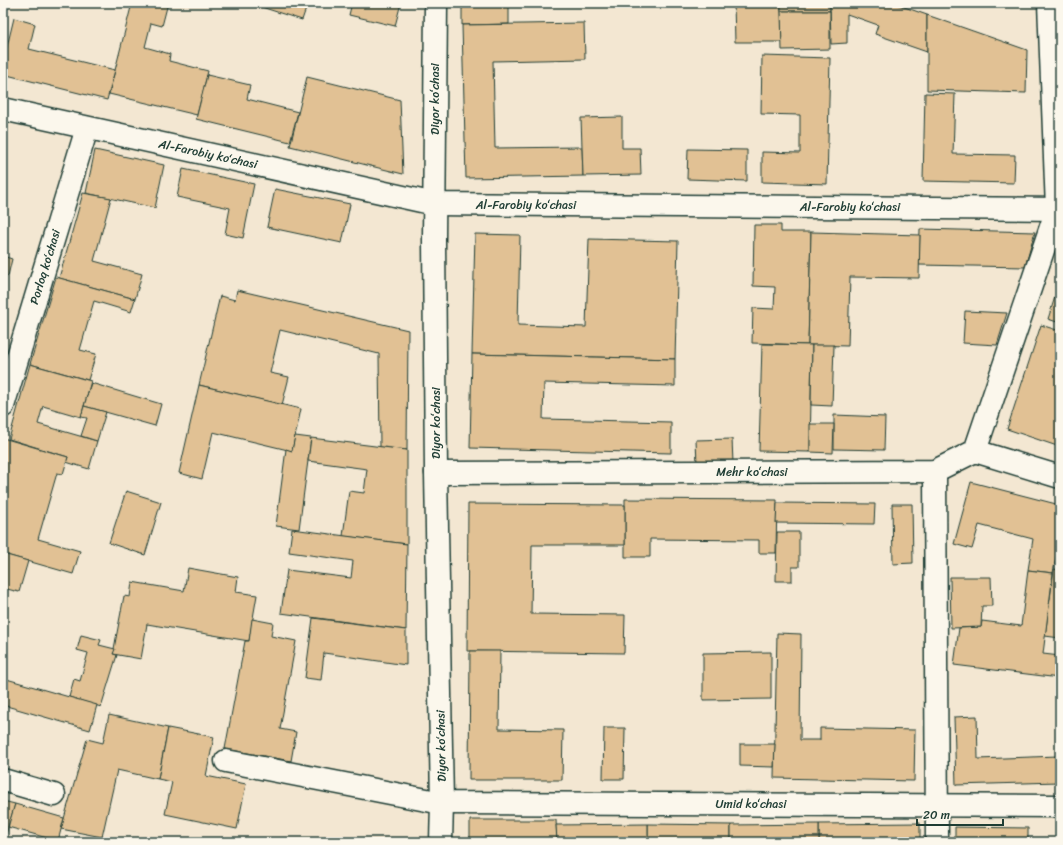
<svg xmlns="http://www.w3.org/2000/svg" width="1063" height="845" font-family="Sriracha,sans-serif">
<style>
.building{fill:#e1c194;stroke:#1f3d34}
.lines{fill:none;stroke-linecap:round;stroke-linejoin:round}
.minor-casing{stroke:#1f3d34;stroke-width:25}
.minor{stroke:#fbf7ec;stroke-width:22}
.labels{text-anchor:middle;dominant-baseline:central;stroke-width:3;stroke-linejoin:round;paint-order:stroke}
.street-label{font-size:12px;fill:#1f3d34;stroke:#fbf7ec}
</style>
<rect width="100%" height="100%" fill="#f3e7d2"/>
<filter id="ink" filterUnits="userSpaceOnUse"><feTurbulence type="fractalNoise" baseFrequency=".025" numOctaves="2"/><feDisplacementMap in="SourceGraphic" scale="8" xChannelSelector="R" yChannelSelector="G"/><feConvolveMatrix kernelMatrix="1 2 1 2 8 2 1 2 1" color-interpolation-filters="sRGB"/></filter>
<g filter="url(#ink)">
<g class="building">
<polygon points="132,3 168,3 162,26 151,23 145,47 170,54 169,61 208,71 197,115 109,94"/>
<polygon points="249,3 308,3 302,20"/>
<polygon points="352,3 401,3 395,26 349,15"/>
<polygon points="462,3 509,3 509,24 462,25"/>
<polygon points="734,3 781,3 782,42 735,42"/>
<rect x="781" y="3" width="49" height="8"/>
<polygon points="830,3 893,3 927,15 927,52 875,34 878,25 847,14 847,43 831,44"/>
<polygon points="781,11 830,11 830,49 782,50"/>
<polygon points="927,15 1027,50 1026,93 927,90"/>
<polygon points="14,18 35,24 29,49 115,70 107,100 3,74 3,63"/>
<polygon points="584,23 585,59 493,61 495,148 582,147 583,176 466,178 462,25"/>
<polygon points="762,56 830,58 827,184 762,182 762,152 800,153 800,115 761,114"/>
<polygon points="207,75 250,85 247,99 298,112 290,142 196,119"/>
<polygon points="307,77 400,100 403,174 290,146"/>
<polygon points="925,93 955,94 953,154 1015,155 1014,183 923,181"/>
<polygon points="622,117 622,148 640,148 641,175 583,176 581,118"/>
<polygon points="688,149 747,150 747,181 687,179"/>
<polygon points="95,150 164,165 155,208 86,193"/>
<polygon points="183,169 254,184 243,238 225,234 230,208 177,197"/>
<polygon points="275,189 350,204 342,243 267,227"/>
<polygon points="83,193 111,198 94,261 142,274 135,299 59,278"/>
<polygon points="754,225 781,225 781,232 811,232 808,345 752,343 753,308 774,309 775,287 753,286"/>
<polygon points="920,229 1035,232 1025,267 919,265"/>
<polygon points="811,232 920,235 919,278 850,277 848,346 808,345"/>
<polygon points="475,234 520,235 518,325 586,327 589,239 678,241 675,359 472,354"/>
<polygon points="3,256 12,259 8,276 3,275"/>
<polygon points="56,277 135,299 131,312 94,301 80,350 96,354 88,380 30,364"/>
<polygon points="1060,281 1060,323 1048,319"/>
<polygon points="237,290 408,330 407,450 380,447 379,354 280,330 270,373 289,377 282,405 199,385 220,296 235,300"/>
<polygon points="965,311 1007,313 997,345 963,343"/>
<polygon points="1041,325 1060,331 1060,407 1057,415 1060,416 1060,447 1007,429"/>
<polygon points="762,344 812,345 810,452 759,451"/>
<polygon points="812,345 834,345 832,406 811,405"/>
<polygon points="472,354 675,359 675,386 544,383 543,419 671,422 671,453 470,448"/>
<polygon points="30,364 91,381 81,417 43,406 38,424 97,441 89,469 66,462 68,457 9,439"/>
<polygon points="91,383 161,404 155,426 84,406"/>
<polygon points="199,385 301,409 292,451 213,432 202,479 179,473"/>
<polygon points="84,406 106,412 97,441 81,436 87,418 81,417"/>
<polygon points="834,415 885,417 884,450 834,449"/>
<polygon points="810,424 834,424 833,453 810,452"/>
<polygon points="295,436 311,438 299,529 276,526 286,449 292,451"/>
<polygon points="3,438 68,457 63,474 57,473 38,539 80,551 73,574 3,554"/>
<polygon points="311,438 407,450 407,544 343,536 349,491 364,493 367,469 308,461"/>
<polygon points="732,439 733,463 697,464 696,440"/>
<polygon points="971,482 1060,505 1060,539 1053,573 1028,570 1033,539 979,525 972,549 954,544"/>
<polygon points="126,491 161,502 145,555 109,543"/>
<polygon points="625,499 777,500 776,553 759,553 759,540 650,539 650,557 625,557"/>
<polygon points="777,503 875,504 874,524 776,523"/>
<polygon points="468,504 625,505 625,545 532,545 531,614 625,615 624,653 467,651"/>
<polygon points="892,504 912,504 913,563 893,564"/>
<polygon points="292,529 407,544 406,630 281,613 287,570 351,578 353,561 289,552"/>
<polygon points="777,532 799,532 799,567 792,567 792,581 776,581"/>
<polygon points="3,554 28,561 19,592 3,588"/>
<polygon points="188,568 238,577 236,592 257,595 249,641 147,624 141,659 113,654 124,596 130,597 132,582 184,591"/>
<polygon points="1054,569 1060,570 1060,638 1045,636"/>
<polygon points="1028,570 1053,573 1043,654 1060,656 1059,678 954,665 959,628 981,627 982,621 1021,626"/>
<polygon points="950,577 991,577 992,606 982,606 981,627 951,628"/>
<polygon points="313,618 406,630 406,665 324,653 321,680 305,678"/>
<polygon points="252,619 273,623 271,636 296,641 280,729 296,732 291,761 225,749 245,641 249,641"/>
<polygon points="777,633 801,634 800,740 820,740 820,728 915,730 914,781 774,778"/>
<polygon points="81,635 101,640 99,645 115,649 113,654 117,655 101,707 69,697 74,679 80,681 88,653 77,650"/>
<polygon points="470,651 500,651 499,729 563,730 562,780 469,780"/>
<polygon points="771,652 771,699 703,700 703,653"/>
<polygon points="3,678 97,705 90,730 3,705"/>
<polygon points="109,715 168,728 158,779 117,770 102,837 61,829 87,739 103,743"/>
<polygon points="977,716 978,759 1058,756 1058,782 956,785 954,717"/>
<polygon points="168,728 214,737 206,776 246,784 237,829 165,814 172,782 158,779"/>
<polygon points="604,728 625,728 624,779 603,779"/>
<polygon points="740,744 775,744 774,767 740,766"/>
<rect x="1058" y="756" width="2" height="26"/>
<polygon points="3,801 15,804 4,841 3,841"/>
<polygon points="15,804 64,818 58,841 8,827"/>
<polygon points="470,820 556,820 557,842 470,842"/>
<polygon points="920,823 920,842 819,842 819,824"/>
<polygon points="648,824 731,825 731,842 648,842"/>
<polygon points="648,824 648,842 557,842 556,825"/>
<polygon points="819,824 819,842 731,842 731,825"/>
<polygon points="955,827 1028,828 1028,842 955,842"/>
</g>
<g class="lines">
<g class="minor-casing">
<g id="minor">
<polyline points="436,3 434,240 436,473 442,803 441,842"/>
<polyline points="3,109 435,204 1060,209"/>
<polyline points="3,406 87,128"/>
<polyline points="975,451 1057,209 1049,3"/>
<polyline points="935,471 937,842"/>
<polyline points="436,473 935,471 975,451 1060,477"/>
<polyline points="226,761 442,803 1060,806"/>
<polyline points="3,780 54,795"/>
</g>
</g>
<use href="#minor" class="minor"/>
</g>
</g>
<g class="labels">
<g class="street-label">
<text transform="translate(435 99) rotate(-90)">Diyor koʻchasi</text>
<text transform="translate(208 154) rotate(12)">Al-Farobiy koʻchasi</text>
<text x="526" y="205">Al-Farobiy koʻchasi</text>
<text x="850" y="207">Al-Farobiy koʻchasi</text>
<text transform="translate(45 267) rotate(-73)">Porloq koʻchasi</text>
<text transform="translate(436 423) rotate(-90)">Diyor koʻchasi</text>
<text x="752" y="472">Mehr koʻchasi</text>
<text transform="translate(441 746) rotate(-91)">Diyor koʻchasi</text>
<text x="751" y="804">Umid koʻchasi</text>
</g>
</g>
<rect width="1063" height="845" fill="none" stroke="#fbf7ec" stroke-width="16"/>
<rect x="8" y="8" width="1047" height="829" fill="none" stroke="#1f3d34" stroke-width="1.5" filter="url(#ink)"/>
<path d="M917 819v6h86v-6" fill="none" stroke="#1f3d34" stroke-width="2"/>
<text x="923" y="819" font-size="12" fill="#1f3d34" stroke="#fbf7ec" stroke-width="3" paint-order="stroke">20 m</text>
</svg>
